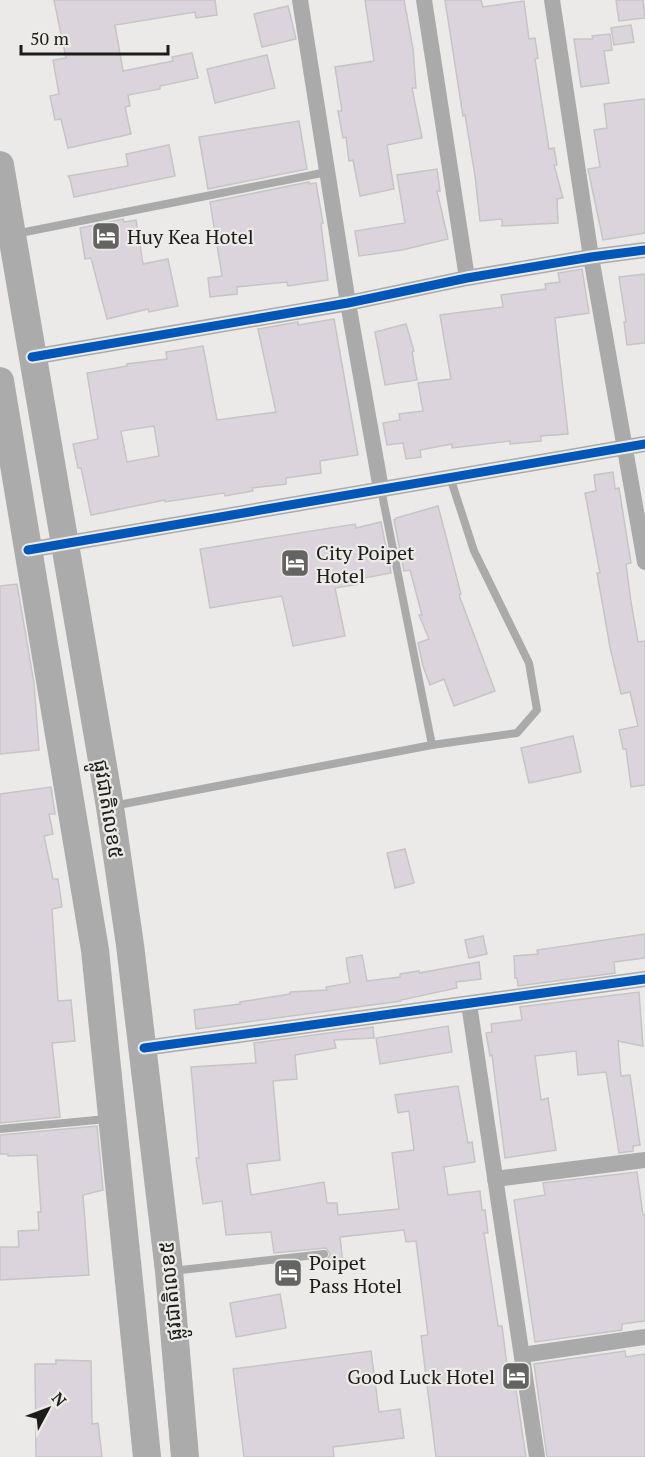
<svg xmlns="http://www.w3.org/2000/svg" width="645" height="1457" font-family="'PT Serif','Noto Sans Khmer',serif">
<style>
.building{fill:#dbd4dc;stroke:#c6c5c5;stroke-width:1.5;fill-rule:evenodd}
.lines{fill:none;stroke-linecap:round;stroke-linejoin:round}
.service{stroke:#aaa;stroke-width:8}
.minor{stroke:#aaa;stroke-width:16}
.trunk{stroke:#aaabaa;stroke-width:28}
.cycleway-casing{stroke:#ecebe7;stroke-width:13}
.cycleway{stroke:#0057b8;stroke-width:9}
.labels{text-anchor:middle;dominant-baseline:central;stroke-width:4.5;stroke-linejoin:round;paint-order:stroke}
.poi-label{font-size:20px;fill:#1c1c1b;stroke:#ecebe7;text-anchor:start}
.street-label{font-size:20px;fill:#1c1c1b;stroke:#ecebe7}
</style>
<rect width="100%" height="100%" fill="#ebeae8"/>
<g class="building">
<polygon points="54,0 215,0 217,15 196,18 195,12 115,25 123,71 173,61 172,57 192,53 198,78 160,86 160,89 128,95 130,106 125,107 131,134 68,148 61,119 55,120 50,96 59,94 53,60 66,58"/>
<polygon points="365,0 404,0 413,49 416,88 412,88 422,138 387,145 394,189 360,196 353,160 349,161 346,137 343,138 338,111 342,111 335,67 374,61"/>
<polygon points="445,0 481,0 483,7 524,1 529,39 535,38 538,58 535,59 549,149 554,148 557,165 554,165 563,198 557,199 558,223 502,226 502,219 480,221 475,176 465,115 463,116"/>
<polygon points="616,0 643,0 645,18 619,21"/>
<polygon points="288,6 296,39 262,47 254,14"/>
<polygon points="631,25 634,42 614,45 611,28"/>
<polygon points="610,34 612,50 604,51 609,83 581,87 574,39 593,39 592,36"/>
<polygon points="267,55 275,88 215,103 207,69"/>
<polygon points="645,99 645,233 603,240 588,169 600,167 594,130 607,128 604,104"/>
<polygon points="299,121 307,169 208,189 199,137"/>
<polygon points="169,145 175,176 74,197 70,179 68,176 128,166 126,154"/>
<polygon points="437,169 440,191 437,191 448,239 402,250 359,256 355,231 405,223 397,175"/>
<polygon points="309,182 309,184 316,183 323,223 321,224 328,280 288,286 287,282 237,287 237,294 210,297 208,278 222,276 210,202"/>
<polygon points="123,219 124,222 136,220 143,264 168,259 178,306 149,312 148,309 107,319 91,258 85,259 80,228"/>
<polygon points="582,269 589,313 555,318 568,434 541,436 541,441 510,444 510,441 452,448 452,444 420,450 421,457 406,459 403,443 387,445 383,423 400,420 399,414 423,411 418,383 451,379 440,315 503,307 501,295 546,289 545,284 560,282 558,273"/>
<polygon points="645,274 645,343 627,345 624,322 626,322 619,277"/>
<path d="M334 319 358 455 320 461 321 473 286 478V484L252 488 253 491 225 496 224 493 165 502V500L91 515 81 468H78L73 444 98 439 87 373 127 366V364L167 359 166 352 203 346 217 420 276 412 258 329 298 322V325ZM154 426 159 456 127 462 121 431Z"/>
<polygon points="406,324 414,351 412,352 417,380 385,385 375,332"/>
<polygon points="613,472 615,489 619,488 631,563 626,564 631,602 638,642 645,641 645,785 631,787 626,749 623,749 619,730 638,726 630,692 621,694 610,647 597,573 600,573 585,493 596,491 594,475"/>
<polygon points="438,506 461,594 459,595 495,691 454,706 444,679 430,685 423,666 418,643 429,639 419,615 422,615 410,570 404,571 394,520 396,519 396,518"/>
<polygon points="381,522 391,573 364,578 365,583 335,588 345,636 293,646 282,596 210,608 200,549 355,524 356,528"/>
<polygon points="17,584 34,683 39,750 0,754 0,586"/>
<polygon points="573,736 581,772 529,783 521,748"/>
<polygon points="51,787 55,814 49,814 53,834 44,836 53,879 58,879 62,907 52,909 58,1001 71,1000 75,1041 52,1043 60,1117 0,1123 0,794"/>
<polygon points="405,849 414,883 395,888 387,853"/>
<polygon points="645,934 645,958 614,962 615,973 518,986 517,978 515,978 514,956 538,954 537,950"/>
<polygon points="483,936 487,954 469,958 465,940"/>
<polygon points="362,955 367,981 400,977 400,974 419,971 419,973 479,962 481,979 456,982 457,988 401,1000 401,1001 196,1029 194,1010 240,1004 240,1002 290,994 290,992 327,990 326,987 350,983 346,958"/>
<polygon points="639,992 643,1046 618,1041 621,1076 630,1075 640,1145 633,1146 633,1151 619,1153 606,1072 578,1075 576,1051 535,1056 541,1100 548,1098 556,1150 505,1158 492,1055 490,1056 486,1033 492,1032 491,1024 522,1020 520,1007"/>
<polygon points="448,1026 452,1052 380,1064 376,1038"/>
<polygon points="373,1027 374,1038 334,1040 336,1048 295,1055 297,1079 273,1081 280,1160 247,1164 251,1195 324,1182 327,1203 337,1203 338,1215 399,1209 392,1153 414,1150 409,1111 398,1113 395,1095 458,1086 468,1143 472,1142 475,1162 444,1167 448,1195 480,1191 482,1210 485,1210 488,1233 484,1233 498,1326 502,1326 507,1365 512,1364 526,1457 436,1457 421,1336 428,1335 416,1241 406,1242 404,1230 340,1237 343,1264 327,1266 327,1260 330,1254 326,1248 274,1253 271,1232 226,1235 222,1201 203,1204 196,1158 199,1158 191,1067 256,1063 254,1043"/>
<polygon points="97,1126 103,1190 83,1195 89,1275 0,1280 0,1247 19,1247 18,1231 39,1230 38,1212 41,1212 37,1155 8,1156 8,1154 0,1154 0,1135"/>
<polygon points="637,1172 643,1215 645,1215 645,1321 622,1324 622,1330 535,1342 514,1200 545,1195 543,1183"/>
<polygon points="280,1294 286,1328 236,1337 230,1303"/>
<polygon points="371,1351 379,1412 400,1409 404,1438 333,1447 334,1457 244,1457 233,1369"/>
<polygon points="625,1351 626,1357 645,1354 645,1457 547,1457 534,1364"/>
<polygon points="56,1360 91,1361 92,1424 98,1423 102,1457 36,1457 35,1364 56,1364"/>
</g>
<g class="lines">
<g class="service">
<polyline points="15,234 327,172"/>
<polyline points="381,489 432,745"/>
<polyline points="113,806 432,745 517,733 537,710 529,663 474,551 450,477"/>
<polyline points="0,1129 107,1119"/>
<polyline points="172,1271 324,1254"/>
</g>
<g class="minor">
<polyline points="300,0 348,303 381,489"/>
<polyline points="424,0 467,278"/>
<polyline points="552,0 591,257 645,562"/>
<polyline points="32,357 348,303 467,278 591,257 645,250"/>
<polyline points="28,550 645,444"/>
<polyline points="469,1004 537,1457"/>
<polyline points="144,1048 645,979"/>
<polyline points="495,1179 645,1160"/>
<polyline points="522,1355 645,1337"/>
</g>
<g class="trunk">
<polyline points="0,165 110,807 130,945 169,1271 185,1457"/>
<polyline points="0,381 95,950 147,1457"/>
</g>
<g class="cycleway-casing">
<g id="cycleway">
<polyline points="32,357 348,303 467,278 591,257 645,250"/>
<polyline points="28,550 645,444"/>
<polyline points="144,1048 645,979"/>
</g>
</g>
<use href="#cycleway" class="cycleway"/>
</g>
<defs>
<g id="hotel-square" transform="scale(1.5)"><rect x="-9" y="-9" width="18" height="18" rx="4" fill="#646463" stroke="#ecebe7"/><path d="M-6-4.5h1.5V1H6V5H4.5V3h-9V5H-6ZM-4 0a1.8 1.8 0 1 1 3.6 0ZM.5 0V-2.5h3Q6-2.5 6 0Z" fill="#fff"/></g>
</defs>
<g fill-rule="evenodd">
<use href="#hotel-square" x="106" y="236"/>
<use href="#hotel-square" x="295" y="563"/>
<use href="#hotel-square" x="288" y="1273"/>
<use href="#hotel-square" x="516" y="1376"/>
</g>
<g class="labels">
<g class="poi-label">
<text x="127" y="236">Huy Kea Hotel</text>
<text x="316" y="552">City Poipet<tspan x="316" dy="23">Hotel</tspan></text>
<text x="309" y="1262">Poipet<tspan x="309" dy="23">Pass Hotel</tspan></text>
<text x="495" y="1376" text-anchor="end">Good Luck Hotel</text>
</g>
<g class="street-label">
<text transform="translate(109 809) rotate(81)">ផ្លូវជាតិលេខ៥</text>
<text transform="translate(170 1291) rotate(-95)">ផ្លូវជាតិលេខ៥</text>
</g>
</g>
<g transform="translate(48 1409) rotate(49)" stroke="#ecebe7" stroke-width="4.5" paint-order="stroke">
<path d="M0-4.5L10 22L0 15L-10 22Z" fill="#1c1c1b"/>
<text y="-9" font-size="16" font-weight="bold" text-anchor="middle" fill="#1c1c1b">N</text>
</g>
<path d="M21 45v9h147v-9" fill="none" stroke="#1c1c1b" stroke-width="3"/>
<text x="30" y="45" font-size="18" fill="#1c1c1b" stroke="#ecebe7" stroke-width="4.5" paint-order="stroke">50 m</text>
</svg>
